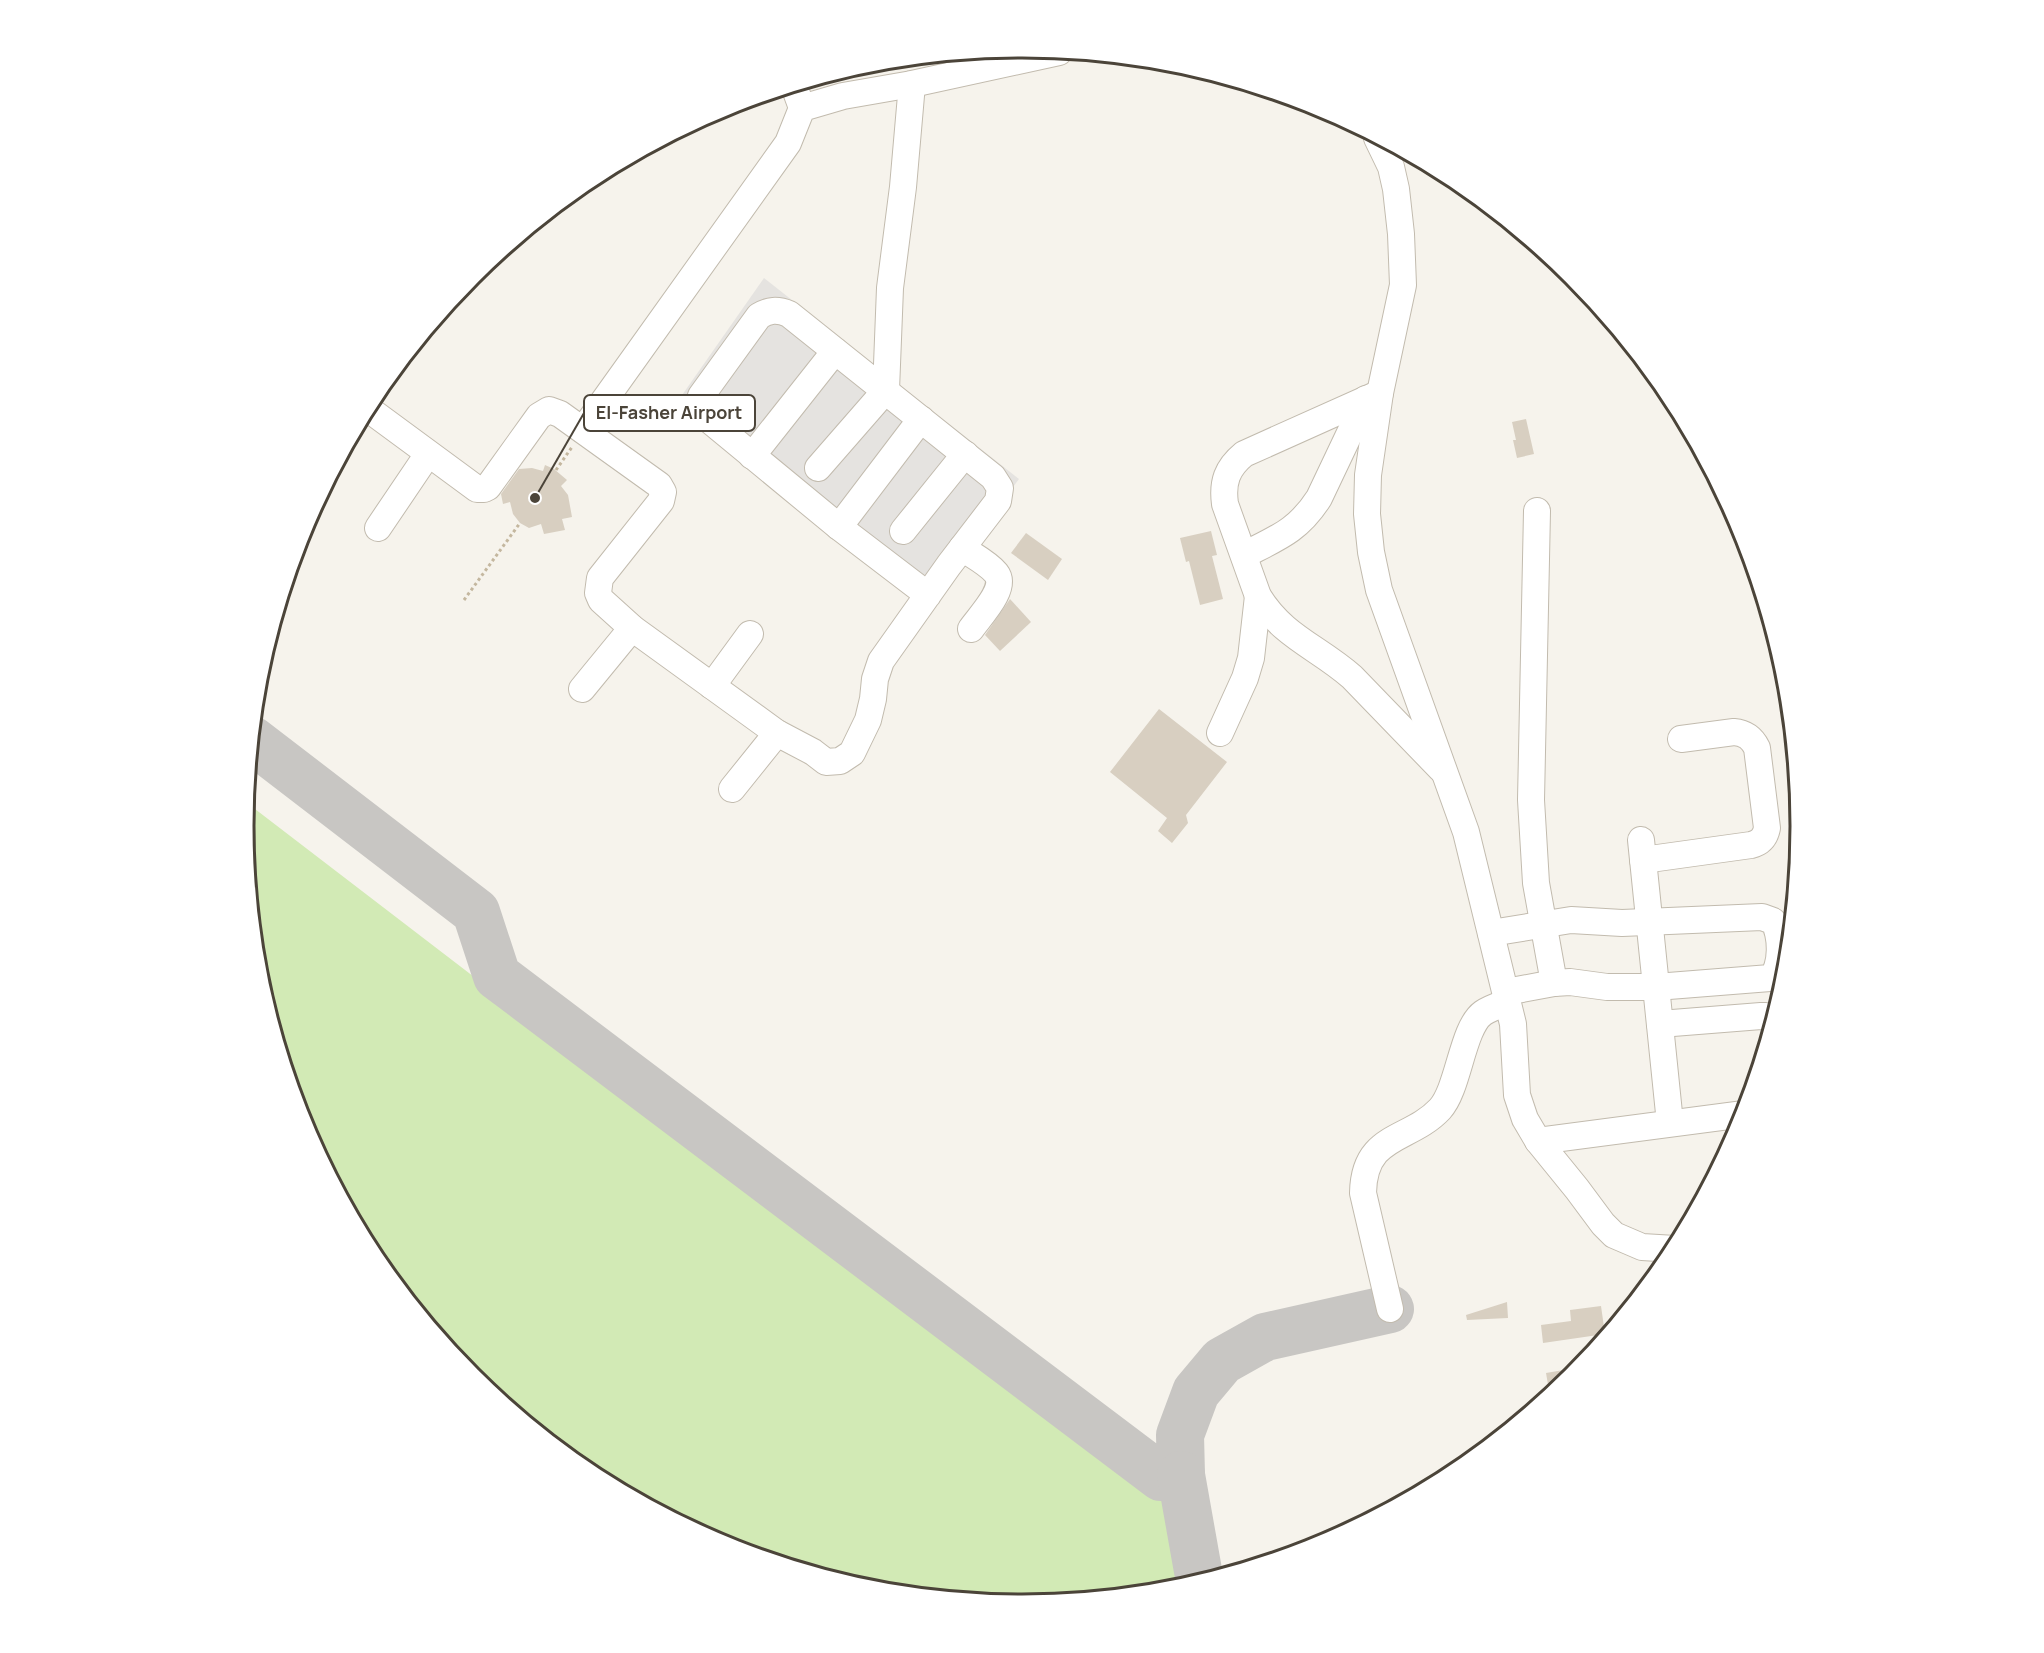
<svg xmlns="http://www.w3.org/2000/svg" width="2044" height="1653" font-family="Manrope,sans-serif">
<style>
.green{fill:#d2eab5}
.parking{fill:#e5e3e0}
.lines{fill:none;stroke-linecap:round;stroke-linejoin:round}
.taxiway{stroke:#c8c6c3;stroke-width:48}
.building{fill:#d8cfc1}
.minor-casing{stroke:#c2bbae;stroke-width:28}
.path{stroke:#c4b79f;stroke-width:3;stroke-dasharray:3 3;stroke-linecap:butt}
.minor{stroke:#fff;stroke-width:26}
.rim{fill:none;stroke:#4b4439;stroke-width:3}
.leader{fill:none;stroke:#4b4439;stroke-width:2}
.callout-dot{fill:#4b4439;stroke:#fff;stroke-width:2}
.callout{fill:#fff;stroke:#4b4439;stroke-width:2}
.callout-label{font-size:18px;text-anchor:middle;font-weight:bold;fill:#4b4439}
</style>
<rect width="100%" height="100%" fill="#f6f3ec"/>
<polygon class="green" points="246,802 482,983 487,981 663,1112 953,1336 1081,1429 1151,1494 1166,1503 1169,1510 1181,1588 1022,1605 870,1590 724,1546 589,1474 471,1377 375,1259 303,1124 258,978 244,826"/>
<polygon class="parking" points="764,278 1019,479 929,601 680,398"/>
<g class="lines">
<g class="taxiway">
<polyline points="252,740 476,912 497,976 1161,1477 1181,1475 1180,1435 1196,1392 1222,1361 1265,1337 1390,1309"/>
<polyline points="1181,1475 1200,1582"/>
</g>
</g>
<g class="building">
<polygon points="1526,419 1534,454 1517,458 1513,440 1516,440 1512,422"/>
<polygon points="545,465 554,469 567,480 561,486 568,495 572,517 562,519 565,530 544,534 541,524 529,528 520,523 513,514 510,502 503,504 501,494 519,469 532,468 543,471"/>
<polygon points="1211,531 1217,555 1212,556 1223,599 1200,605 1189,561 1186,562 1180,538"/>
<polygon points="1026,533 1062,559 1048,580 1011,553"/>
<polygon points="1010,599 1031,622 1000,651 985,635"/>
<polygon points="1159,709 1227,762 1186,815 1188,823 1172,843 1158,831 1167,818 1110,772"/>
<polygon points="1507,1302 1508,1318 1467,1320 1466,1315"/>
<polygon points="1601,1306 1605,1334 1543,1343 1541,1325 1571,1321 1570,1310"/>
<polygon points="1581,1367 1572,1377 1550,1396 1546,1373"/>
</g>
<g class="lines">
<g class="minor-casing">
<g id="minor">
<polyline points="794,86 802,108"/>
<polyline points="1377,138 1391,167 1396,189 1401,234 1403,285 1380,393 1368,475 1367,514 1371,552 1379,590 1466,832 1513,1024 1517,1095 1525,1119 1538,1141 1577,1189 1603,1224 1614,1235 1642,1247 1675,1249"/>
<path d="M1380 393 1244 454C1227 468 1222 482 1225 504L1258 596C1283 637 1318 647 1352 677L1441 769"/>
<path d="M367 408 477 489H484L488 487 539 416 549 410 560 414 659 485 663 492 661 501 600 578 598 593 601 600 632 628 777 733 813 752 826 762 840 761 852 753 868 720 873 699 875 679 881 661 949 565 998 501 1000 488 993 477 789 314C777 309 769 310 759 316L701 396 699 402 702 414 839 527 928 595"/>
<polyline points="583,430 788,143 802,108 843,96 912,84 1059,52"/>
<polyline points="752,456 835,351"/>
<polyline points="818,468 886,390 890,288 903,187 912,84"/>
<polyline points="1537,511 1531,800 1536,883 1554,983"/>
<polyline points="839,527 921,419"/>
<polyline points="378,528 428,454"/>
<polyline points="903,531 965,454"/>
<path d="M962 548C972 555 988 563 996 573 1008 588 980 616 971 629"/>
<path d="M1244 555C1277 538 1298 531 1319 498L1366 399"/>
<polyline points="712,686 750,634"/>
<polyline points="582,689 632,628"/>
<polyline points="1220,733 1245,678 1251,658 1258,596"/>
<polyline points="732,789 777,733"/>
<polyline points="1641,840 1670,1123"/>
<path d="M1643 860 1751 845C1760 843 1765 838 1767 828L1757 748C1752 738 1746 733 1734 732L1681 739"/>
<path d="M1491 933 1571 920 1622 923 1762 917 1773 921C1782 933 1783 969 1770 978L1656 987H1607L1570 982 1554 983 1506 992"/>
<polyline points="1660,1024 1761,1016 1766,1016 1773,1021"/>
<polyline points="1538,1141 1744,1114"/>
<path d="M1390 1309 1363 1193C1364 1133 1409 1142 1440 1109 1459 1088 1462 1028 1483 1013 1490 1008 1500 1005 1508 1002"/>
</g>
</g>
<g class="path">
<polyline points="556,470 572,447"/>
<polyline points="464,600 520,523"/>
</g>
<use href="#minor" class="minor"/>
</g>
<path d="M0 0H2044V1653H0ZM254 826a768 768 0 1 1 1536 0a768 768 0 1 1-1536 0Z" fill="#fff" fill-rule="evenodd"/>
<path class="rim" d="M254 826a768 768 0 1 1 1536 0a768 768 0 1 1-1536 0Z"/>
<path class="leader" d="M535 498L584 413"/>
<circle class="callout-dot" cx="535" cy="498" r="6"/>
<rect class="callout" x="584" y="395" width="171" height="36" rx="6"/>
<g class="callout-label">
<text x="669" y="419">El-Fasher Airport</text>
</g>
</svg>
